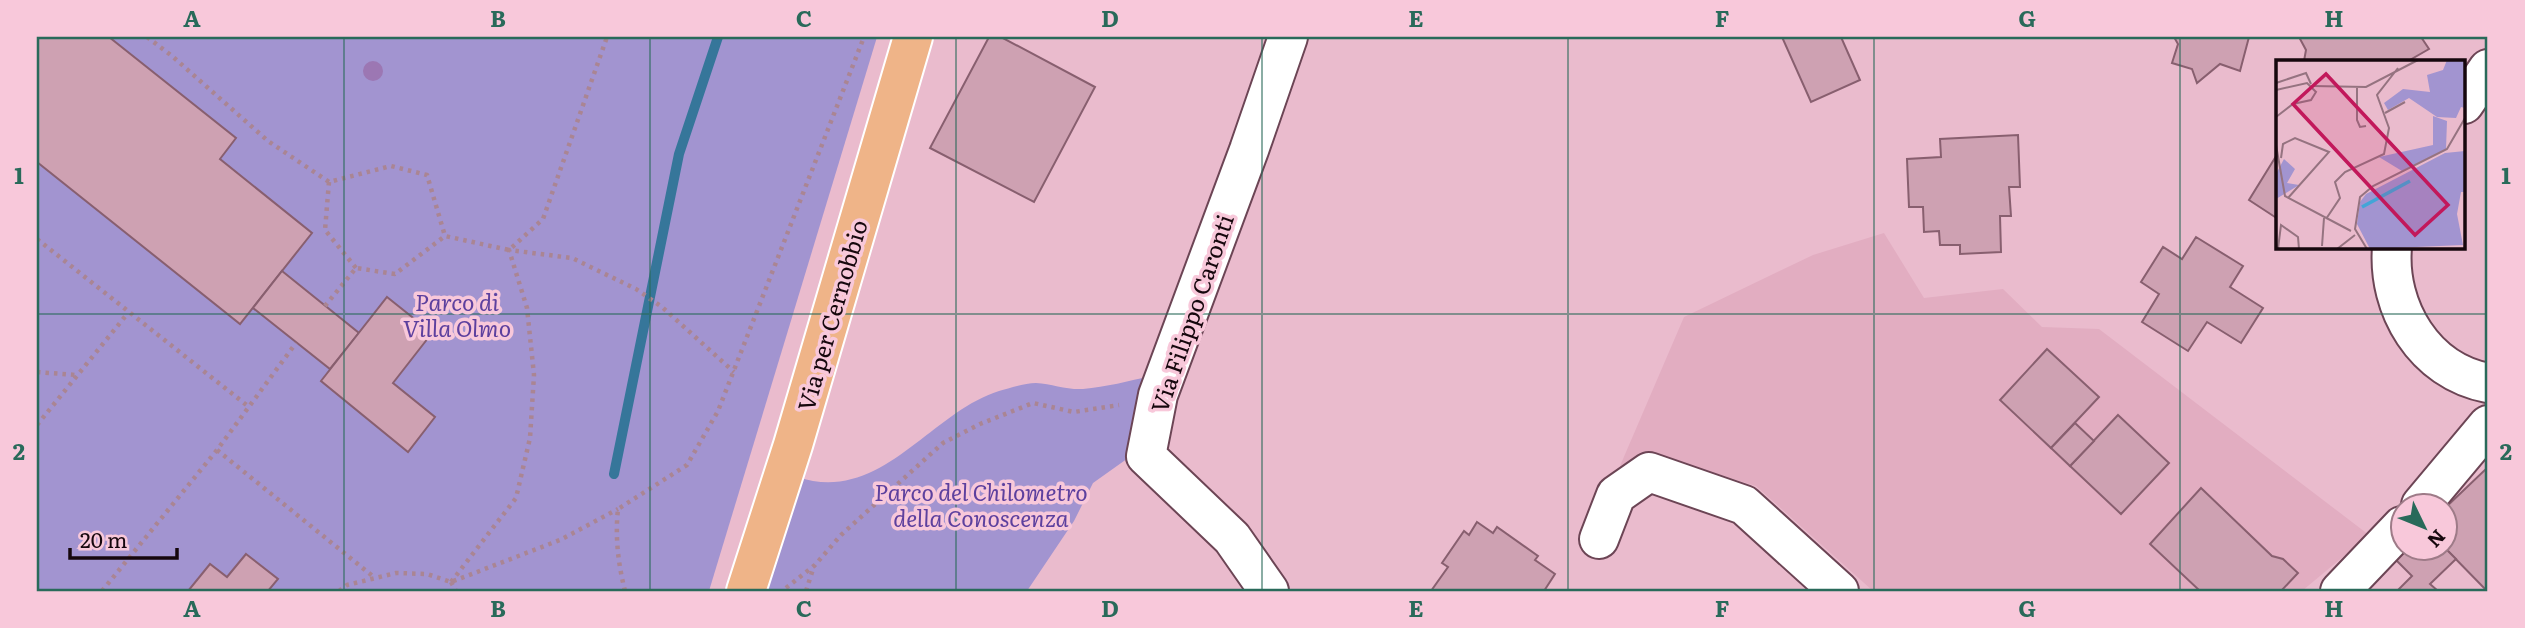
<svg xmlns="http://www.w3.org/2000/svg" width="2525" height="628" font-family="Literata,serif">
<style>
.built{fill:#e2adc1}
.green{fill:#a294d0}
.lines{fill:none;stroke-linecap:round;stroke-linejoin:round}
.stream{stroke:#36769a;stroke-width:10}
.building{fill:#cea1b2;stroke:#885f6f;stroke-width:2}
.minor-casing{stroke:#6c4555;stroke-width:42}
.major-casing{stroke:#fff;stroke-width:42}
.path{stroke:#aa8593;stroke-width:4.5;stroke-dasharray:3.5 5;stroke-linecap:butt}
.minor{stroke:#fff;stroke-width:38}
.major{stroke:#efb488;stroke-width:38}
.tree{fill:#9c77b3}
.grid{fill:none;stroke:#296a5a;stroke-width:2;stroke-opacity:0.55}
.labels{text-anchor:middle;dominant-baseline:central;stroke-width:7;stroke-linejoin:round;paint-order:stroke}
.park-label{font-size:23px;font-style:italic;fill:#5d409e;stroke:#f8c8da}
.street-label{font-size:23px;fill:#16070d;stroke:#f8c8da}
.inset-river{fill:none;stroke:#43a5d7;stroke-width:3.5}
.inset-road{fill:none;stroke:#957380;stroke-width:2}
.view{fill:#c2185b;fill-opacity:0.15;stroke:#c2185b;stroke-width:3.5}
.inset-edge{fill:none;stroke:#16070d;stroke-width:3.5}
.neatline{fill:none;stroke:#296a5a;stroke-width:2.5}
.grid-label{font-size:23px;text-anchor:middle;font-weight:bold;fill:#296a5a}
</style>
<rect width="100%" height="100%" fill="#eabbcd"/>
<polygon class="built" points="1884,233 1924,298 2003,289 2042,327 2099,329 2369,535 2302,591 1873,591 1756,486 1649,453 1620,466 1684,317 1813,255"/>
<g class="green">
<polygon points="37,37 877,37 709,591 37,591"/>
<path d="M1151 376 1131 456 1093 483 1074 521 1027 591H760L797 477C881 505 929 413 999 391 1010 388 1025 383 1036 383 1052 384 1067 390 1083 389 1106 387 1129 381 1151 376Z"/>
</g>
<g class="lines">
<polyline class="stream" points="614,474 679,154 718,37"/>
</g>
<g class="building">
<polygon points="37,37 109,37 236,138 220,159 312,233 240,324 37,162"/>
<polygon points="989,37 1001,37 1095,87 1034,202 930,148"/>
<polygon points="1782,37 1841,37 1860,80 1811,102"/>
<polygon points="2174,37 2249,37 2240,71 2220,64 2197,83 2192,69 2172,63 2178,44"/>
<polygon points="2299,37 2421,37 2429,49 2408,61 2304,61 2306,50"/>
<polygon points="2018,135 2020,187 2009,187 2011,216 2000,216 2001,252 1960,254 1960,245 1940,245 1939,231 1924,232 1923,207 1909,207 1907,159 1941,157 1940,139"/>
<polygon points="2278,153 2278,219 2249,200"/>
<polygon points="2196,237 2243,266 2230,287 2263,308 2241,343 2207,322 2188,351 2142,322 2159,294 2141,282 2163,247 2182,259"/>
<polygon points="282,271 359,333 330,369 253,308"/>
<polygon points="387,297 432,333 393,383 435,417 408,452 321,381"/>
<polygon points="2047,349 2099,397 2051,448 2000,400"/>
<polygon points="2118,415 2169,463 2121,514 2070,466"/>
<polygon points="2075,423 2094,441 2070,466 2051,448"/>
<polygon points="2488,467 2488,591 2487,591 2444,547 2444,509"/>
<polygon points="2201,488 2272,556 2283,559 2298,573 2281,591 2200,591 2150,544"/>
<polygon points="1477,522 1493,533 1497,527 1538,556 1535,560 1555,574 1544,591 1431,591 1448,567 1442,563 1464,531 1469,535"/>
<polygon points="2444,547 2456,559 2430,584 2438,591 2397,591 2412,576 2394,558 2405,548"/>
<polygon points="246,554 278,579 268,591 188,591 210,564 227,577"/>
</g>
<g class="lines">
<g class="minor-casing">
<g id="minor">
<polyline points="2464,104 2488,69"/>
<path d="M2392 247C2387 308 2424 371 2488 383"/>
<polyline points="2421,505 2488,425"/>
<polyline points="1599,539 1616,495 1649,472 1744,505 1839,591"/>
<polyline points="1269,591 1232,538 1146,456 1158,395 1249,150 1288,37"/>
<polyline points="2340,591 2402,526"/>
</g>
</g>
<g class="major-casing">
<polyline id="major" points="746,591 793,445 913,37"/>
</g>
<g class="path">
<polyline points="147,37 172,56 268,141 329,182 391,166 427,175 445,236 509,250 543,219 607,37"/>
<polyline points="329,182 325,230 356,268"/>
<polyline points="37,239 249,407"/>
<polyline points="325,306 356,268 395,274 445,236"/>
<polyline points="37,372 76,375"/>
<polyline points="37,425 128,313"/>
<polyline points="217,450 375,578"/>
<polyline points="451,582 516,498 530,438 534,375 527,308 509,250 572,258 636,289 662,307 734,372"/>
<polyline points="451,582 456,591"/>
<polyline points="786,588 815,565 841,535 943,443 980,424 1033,403 1074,412 1119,405"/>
<polyline points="102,591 217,450 296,343"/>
<polyline points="339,591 347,585 396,573 427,574 451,582 560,540 618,509"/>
<path d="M625 591C618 563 615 537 618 509L687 465 718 411 864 37"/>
<polyline points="806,591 814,566"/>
</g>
<use href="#minor" class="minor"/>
<use href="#major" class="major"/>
</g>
<circle class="tree" cx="373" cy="71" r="10"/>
<path class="grid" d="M344 37V591M650 37V591M956 37V591M1262 37V591M1568 37V591M1874 37V591M2180 37V591M37 314H2488"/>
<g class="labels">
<g class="park-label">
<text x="457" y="301">Parco di<tspan x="457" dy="26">Villa Olmo</tspan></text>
<text x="981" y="491">Parco del Chilometro<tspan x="981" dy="26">della Conoscenza</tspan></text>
</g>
<g class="street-label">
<text transform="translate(1191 313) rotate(-71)">Via Filippo Caronti</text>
<text transform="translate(831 315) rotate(-74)">Via per Cernobbio</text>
</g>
</g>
<g transform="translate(2276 60)">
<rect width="189" height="189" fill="#eabbcd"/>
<path d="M171 0H189V48L185 47 180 58 161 57 133 38 112 50 108 43 127 29 154 32 151 15 167 10ZM157 56 171 61 170 89 126 111 103 97 157 85ZM189 91V132H185L181 154 187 185 94 189 81 164 84 142 90 134 169 93ZM8 99 19 109 11 123 23 125 0 139V114Z" fill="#a294d0"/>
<path class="inset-river" d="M86 147 134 121"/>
<path class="inset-road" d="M0 23 30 13 35 24M37 26 90 27 142 0M81 28V60L84 67 90 66M0 30 31 23 40 32 35 40 17 44 0 57M109 53 129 42M0 85 9 136 75 171M5 98 7 84 19 78 53 92 12 138M50 159 64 138 59 122 69 112 108 94 113 68 101 35 122 8M46 186 48 158M2 189 5 165 22 177 23 189M61 189 79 175M91 189 79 169 84 137 97 126 171 89 189 58"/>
<path class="view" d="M50 14 172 145 139 175 17 44Z"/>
<rect width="189" height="189" class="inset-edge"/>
</g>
<rect width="2525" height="628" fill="none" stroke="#f8c8da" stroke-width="77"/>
<g transform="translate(2424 527) rotate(133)"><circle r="33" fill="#f8c8da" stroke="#9e7b88" stroke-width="2"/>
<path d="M0-5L12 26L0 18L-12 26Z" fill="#296a5a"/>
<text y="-10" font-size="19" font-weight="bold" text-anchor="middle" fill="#16070d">N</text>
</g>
<path d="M70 548v10h107v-10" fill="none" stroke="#16070d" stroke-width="3.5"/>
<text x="80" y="548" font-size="21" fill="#16070d" stroke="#f8c8da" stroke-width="5" paint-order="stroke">20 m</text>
<rect x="38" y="38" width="2448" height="552" class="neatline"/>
<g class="grid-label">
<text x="192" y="27">A</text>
<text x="498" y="27">B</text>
<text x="804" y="27">C</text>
<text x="1110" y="27">D</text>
<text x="1416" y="27">E</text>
<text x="1722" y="27">F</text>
<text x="2027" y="27">G</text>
<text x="2334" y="27">H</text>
<text x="19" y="184">1</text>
<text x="2506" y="184">1</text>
<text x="19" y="460">2</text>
<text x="2506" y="460">2</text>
<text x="192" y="617">A</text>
<text x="498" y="617">B</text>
<text x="804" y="617">C</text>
<text x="1110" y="617">D</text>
<text x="1416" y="617">E</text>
<text x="1722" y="617">F</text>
<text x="2027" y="617">G</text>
<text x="2334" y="617">H</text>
</g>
</svg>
